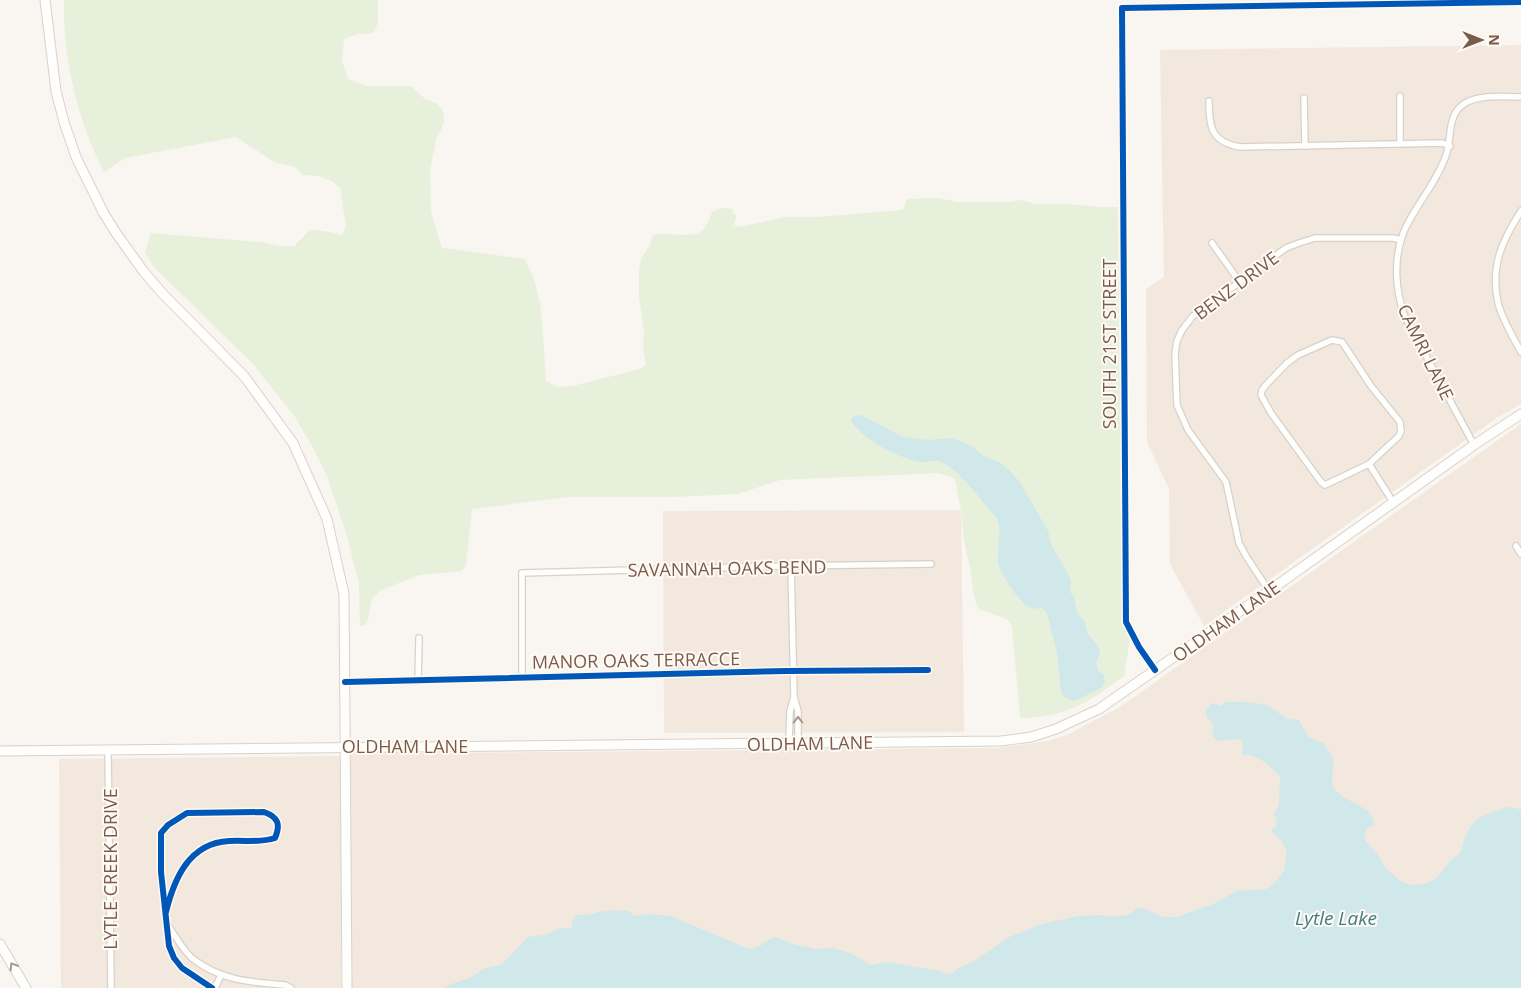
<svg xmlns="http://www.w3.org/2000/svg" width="1521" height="988" font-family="'Open Sans',sans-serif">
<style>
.residential{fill:#f2e8de}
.green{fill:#e7f0db}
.water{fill:#d0e8ea}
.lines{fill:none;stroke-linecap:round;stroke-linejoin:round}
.street-casing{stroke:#d7d1cb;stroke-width:8}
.secondary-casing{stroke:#d9d2cb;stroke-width:11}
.street{stroke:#fefefd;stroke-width:5.5}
.secondary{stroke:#fefefd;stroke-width:9}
.cycleway-casing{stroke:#fffaf3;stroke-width:9}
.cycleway{stroke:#0057b8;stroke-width:6}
.oneway{stroke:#a8958b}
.labels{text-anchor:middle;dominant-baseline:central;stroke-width:4;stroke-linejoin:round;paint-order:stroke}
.street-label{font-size:18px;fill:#7a5c4d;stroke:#fffaf3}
.water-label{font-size:19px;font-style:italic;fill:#437c86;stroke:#fffaf3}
</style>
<rect width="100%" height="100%" fill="#f9f5f0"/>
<g class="residential">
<polygon points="1521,45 1521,404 1498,417 1204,626 1170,564 1169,489 1147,442 1146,289 1164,277 1160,50"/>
<polygon points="1521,424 1521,988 350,988 348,754 997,748 1048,741 1069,734 1120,707"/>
<polygon points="961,510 964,732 664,733 663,511"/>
<polygon points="341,756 341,988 61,988 59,759"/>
</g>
<path class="green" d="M64 0H378V23L373 33 357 34 344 39 342 61 348 79 367 86H411L425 99 436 103 443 111 444 123 436 140 430 170 431 212 442 248 525 259 534 279 541 308 546 381 557 387 573 386 640 369 646 365 643 348 644 330 639 297V271L641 259 650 244 653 235C667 231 695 240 704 229 708 224 710 216 713 211L722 208 732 209 736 217 734 225 739 227 786 217H819L903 210 907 199 937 198 958 202H1009L1021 200 1035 204H1067L1099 207H1118L1122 622 1130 639 1124 676C1089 702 1065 718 1020 718L1012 626 1007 619 978 609 974 597 970 568 964 540 961 510 955 479 939 473 780 480 738 494 671 497H567L472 509 466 566 461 571 419 575 379 591 371 601 368 620 364 626H360L359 584 346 533 327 476 312 446 295 417 253 364 155 268 145 253 151 233 260 242 280 246H294L310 230 324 231 342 235 346 226 340 188 332 181 318 176 303 175 295 167 274 162 236 137 125 158 104 172C77 119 63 59 64 0Z"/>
<g class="water">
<path d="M861 415 903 437 928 440 952 438 960 441 975 448 982 455 999 462 1010 471 1019 481 1048 531 1051 544 1069 575 1071 583 1070 592 1074 597 1077 613 1085 622 1087 633 1097 645 1100 652 1096 663 1098 670 1104 676 1105 682 1101 688 1075 701 1065 698 1061 692 1057 652 1047 613 1042 608C1037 609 1031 609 1027 606 1018 600 999 572 998 561 997 548 1002 532 997 519 995 515 990 511 987 507 978 495 953 464 938 461 933 460 927 462 922 462 901 460 862 439 851 421L854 416Z"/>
<path d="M1225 702H1246L1268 705 1287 719 1299 720 1309 738 1323 743C1326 747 1330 752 1332 756 1336 766 1329 779 1334 788 1342 802 1375 806 1374 824L1366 830 1364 839 1378 855 1386 868 1399 880 1410 885 1425 884 1437 878 1450 861 1461 852 1465 836 1470 827 1478 818 1506 807 1516 808 1521 810V988H445L449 985 472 977 485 968 501 965 528 937 549 934 556 929 561 928H570L573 925 572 920 576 915C588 915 588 915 599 912 608 909 619 912 628 910L634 916 651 914 671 916 749 949 760 946 768 940 775 937 793 944 816 949 833 948 850 953 871 965 887 962 940 971 945 974 953 973 960 967 973 962 1009 937 1039 925 1078 916 1101 915 1111 917 1129 915 1136 909 1143 908 1163 917H1177L1216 903 1236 891 1267 889 1275 882 1284 871 1287 852 1282 842 1272 832V828L1276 827 1277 818 1273 816 1279 805 1280 776C1270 766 1256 753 1242 755L1243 742 1241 740C1231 737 1219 746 1212 736 1213 730 1216 723 1208 720L1205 711 1212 703 1220 706Z"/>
</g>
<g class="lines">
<g class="street-casing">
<g id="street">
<polyline points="1400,96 1400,144"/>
<polyline points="1304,98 1305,146"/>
<path d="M1209 101C1209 127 1211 142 1240 147L1442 143 1450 146"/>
<path d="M1521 211C1502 241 1490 266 1498 303 1502 319 1513 337 1521 352"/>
<polyline points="1212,243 1239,281"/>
<polygon points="1332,340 1342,342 1371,386 1400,422 1401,431 1399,436 1369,464 1325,485 1321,482 1271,413 1261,395 1262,390 1265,386 1287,363 1298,355"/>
<path d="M1474 445 1405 317C1395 290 1393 259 1404 231 1415 206 1435 185 1445 158 1452 143 1447 121 1459 108 1473 93 1503 97 1521 97"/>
<polyline points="1369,464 1393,502"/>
<polyline points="1516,546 1521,554"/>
<polyline points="791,565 794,697 798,711 798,743"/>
<polyline points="1269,591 1246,556 1239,543 1226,482 1188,430 1177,405 1175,353 1177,341 1182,330 1193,316 1286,248 1299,243 1315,238 1393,238 1401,240"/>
<polyline points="1155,670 1139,647 1126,622 1122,8 1521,2"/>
<polyline points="522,678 522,573 786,566 931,564"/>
<polyline points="418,681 419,638"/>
<polyline points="345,682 787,671 928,670"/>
<polyline points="789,743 790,711 794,697"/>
<polyline points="108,750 111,988"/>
<path d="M166 912C174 879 189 843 229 841 245 840 261 843 275 838 281 824 278 817 264 812L187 813 168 825 161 833V872L169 946 174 958 182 968 212 988"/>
<path d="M167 924C174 934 184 952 193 959 222 981 250 982 285 985L291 988"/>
<polyline points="215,988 221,975"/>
</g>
</g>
<g class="secondary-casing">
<g id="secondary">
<polyline points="45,0 56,91 64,122 76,157 103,212 116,233 144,272 163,294 244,376 293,443 327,519 344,594 347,988"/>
<polyline points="0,751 1001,741 1031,737 1056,729 1099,709 1269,591 1474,445 1521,414"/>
<polyline points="0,944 26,988"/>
</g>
</g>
<use href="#street" class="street"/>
<use href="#secondary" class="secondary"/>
<g class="cycleway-casing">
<g id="cycleway">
<polyline points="1155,670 1139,647 1126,622 1122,8 1521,2"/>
<polyline points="345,682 787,671 928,670"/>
<path d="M166 912C174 879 189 843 229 841 245 840 261 843 275 838 281 824 278 817 264 812L187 813 168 825 161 833V872L169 946 174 958 182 968 212 988"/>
</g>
</g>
<use href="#cycleway" class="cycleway"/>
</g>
<defs><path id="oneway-chevron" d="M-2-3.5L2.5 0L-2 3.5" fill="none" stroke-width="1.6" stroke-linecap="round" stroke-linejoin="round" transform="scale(1.25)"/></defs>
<g class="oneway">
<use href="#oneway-chevron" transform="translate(798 720) rotate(-90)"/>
<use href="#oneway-chevron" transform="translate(13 966) rotate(-121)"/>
</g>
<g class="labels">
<g class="street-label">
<text transform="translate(1236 285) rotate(-37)">BENZ DRIVE</text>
<text transform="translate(1109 344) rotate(-90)">SOUTH 21ST STREET</text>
<text transform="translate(1426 352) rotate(64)">CAMRI LANE</text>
<text transform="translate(727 568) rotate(-1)">SAVANNAH OAKS BEND</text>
<text transform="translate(1226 621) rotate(-35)">OLDHAM LANE</text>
<text transform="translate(636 660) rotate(-1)">MANOR OAKS TERRACCE</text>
<text transform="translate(810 743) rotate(-1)">OLDHAM LANE</text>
<text x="405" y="746">OLDHAM LANE</text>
<text transform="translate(110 869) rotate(-90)">LYTLE CREEK DRIVE</text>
</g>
<g class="water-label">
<text x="1336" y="918">Lytle Lake</text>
</g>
</g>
<g transform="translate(1481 40) rotate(90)" stroke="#fffaf3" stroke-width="4" paint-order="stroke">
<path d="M0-4L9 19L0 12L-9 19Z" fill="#7a5c4d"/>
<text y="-8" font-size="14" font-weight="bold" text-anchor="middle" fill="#7a5c4d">N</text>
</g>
</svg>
